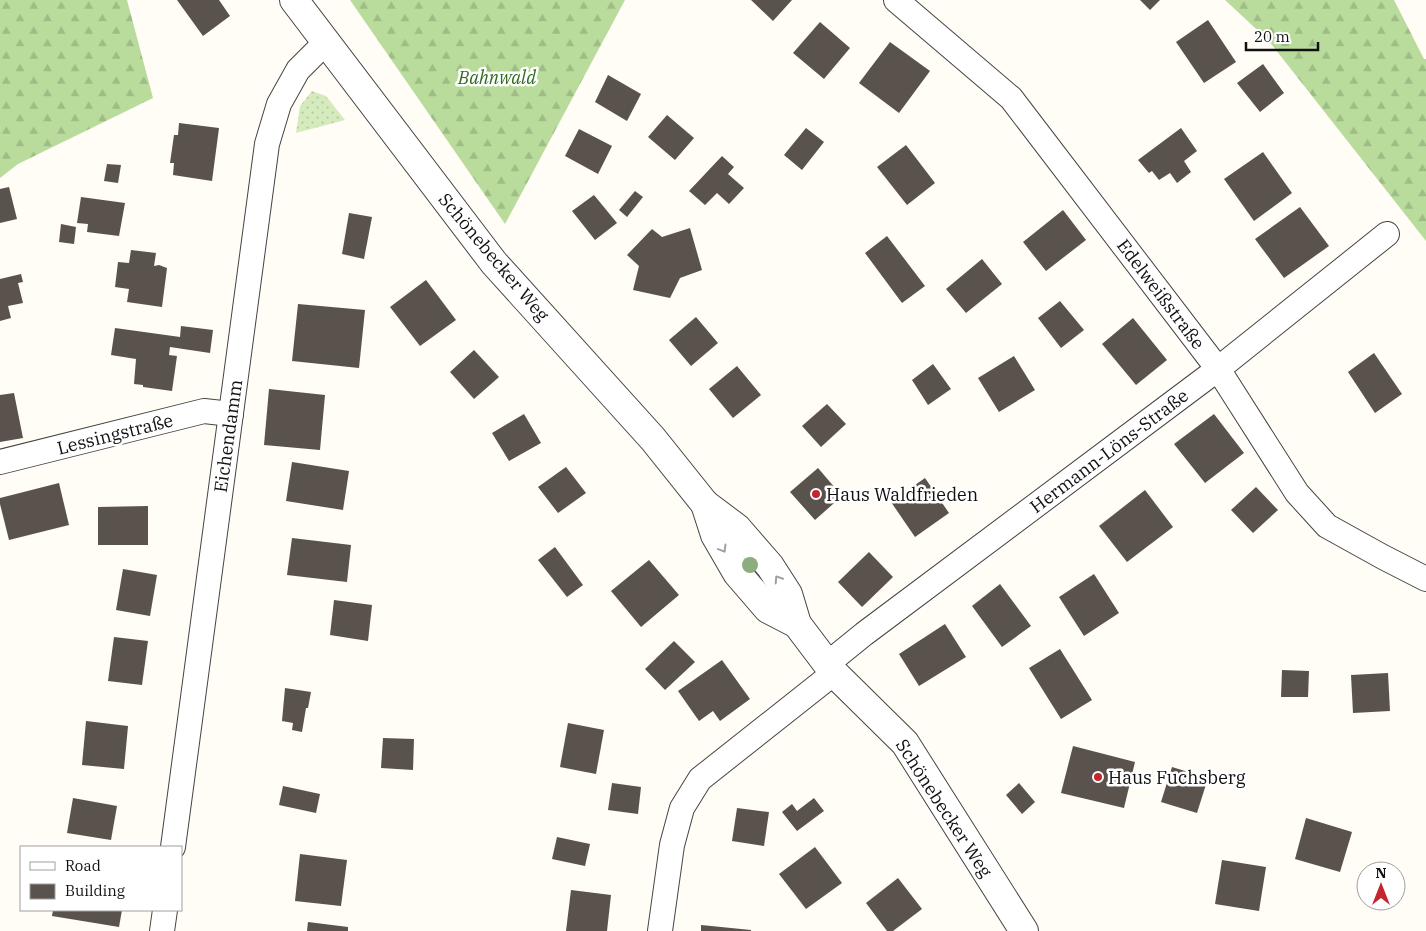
<svg xmlns="http://www.w3.org/2000/svg" width="1426" height="931" font-family="'IBM Plex Serif',serif">
<style>
.grass{fill:url(#grass-dots)}
.forest{fill:url(#forest-firs)}
.building{fill:#5a524d}
.lines{fill:none;stroke-linecap:round;stroke-linejoin:round}
.minor-casing{stroke:#444;stroke-width:26}
.tertiary-casing{stroke:#444;stroke-width:30}
.minor{stroke:#fff;stroke-width:24}
.tertiary{stroke:#fff;stroke-width:28}
.tree{fill:#8dad7f}
.oneway{stroke:#a0a0a0}
.poi-dot{fill:#c4262e;stroke:#fff;stroke-width:2}
.labels{text-anchor:middle;dominant-baseline:central;stroke-width:5;stroke-linejoin:round;paint-order:stroke}
.park-label{font-size:18px;font-style:italic;fill:#2f6b1f;stroke:#fff}
.street-label{font-size:18px;fill:#111;stroke:#fff}
.poi-label{font-size:18px;fill:#111;stroke:#fff;text-anchor:start}
</style>
<defs>
<pattern id="grass-dots" width="8" height="8" patternUnits="userSpaceOnUse" patternTransform="scale(1.25)"><rect width="8" height="8" fill="#d5ebbd"/><path d="M2 2h.1M6 6h.1" fill="none" stroke="#b6c8a1" stroke-width="1.8" stroke-linecap="round"/></pattern>
<pattern id="forest-firs" width="22" height="20" patternUnits="userSpaceOnUse" patternTransform="scale(1.25)"><rect width="22" height="20" fill="#b9dc9c"/><path d="M5 1l3.5 6h-7zM16 11l3.5 6h-7z" fill="#9ebc85"/></pattern>
</defs>
<rect width="100%" height="100%" fill="#fffdf5"/>
<polygon class="grass" points="312,91 326,96 345,120 296,133 300,106"/>
<g class="forest">
<polygon points="0,0 127,0 153,98 18,164 0,178"/>
<polygon points="350,0 625,0 505,224"/>
<polygon points="1225,0 1394,0 1424,59 1426,59 1426,241 1268,40"/>
</g>
<g class="building">
<polygon points="177,0 219,0 230,16 203,36"/>
<polygon points="751,0 792,0 773,21"/>
<polygon points="1140,0 1160,0 1150,10"/>
<polygon points="1208,20 1236,62 1204,83 1176,42"/>
<polygon points="820,22 850,48 824,79 793,53"/>
<polygon points="890,42 930,71 899,113 859,83"/>
<polygon points="1263,64 1284,93 1260,112 1237,83"/>
<polygon points="608,75 641,94 627,121 595,102"/>
<polygon points="667,115 694,138 675,160 648,137"/>
<polygon points="179,123 219,128 212,181 173,175 174,163 170,163 174,135 178,135"/>
<polygon points="806,128 824,142 802,170 784,155"/>
<polygon points="1181,128 1197,151 1184,161 1191,172 1177,183 1170,173 1159,180 1152,171 1149,173 1138,160"/>
<polygon points="579,129 612,146 598,174 565,156"/>
<polygon points="906,145 935,183 907,205 877,167"/>
<polygon points="1263,152 1292,193 1254,221 1224,179"/>
<polygon points="722,156 734,167 728,174 744,188 729,204 717,193 705,205 689,191"/>
<polygon points="107,164 121,165 118,183 104,181"/>
<polygon points="9,187 17,219 0,223 0,189"/>
<polygon points="635,191 643,197 627,217 619,210"/>
<polygon points="594,195 617,223 595,240 572,211"/>
<polygon points="81,197 125,203 119,236 87,232 88,224 77,223"/>
<polygon points="1300,207 1329,246 1284,278 1255,239"/>
<polygon points="1063,210 1086,240 1046,271 1023,242"/>
<polygon points="349,213 372,217 364,259 342,254"/>
<polygon points="61,224 76,227 74,244 59,242"/>
<polygon points="690,228 702,270 680,278 670,298 633,290 639,266 627,255 652,229 662,237"/>
<polygon points="887,236 925,286 902,303 865,253"/>
<polygon points="131,250 156,253 154,266 159,265 167,268 162,307 127,302 129,289 115,287 118,262 129,263"/>
<polygon points="982,259 1002,284 966,313 946,289"/>
<polygon points="21,274 23,282 18,283 23,303 8,306 11,318 0,321 0,279"/>
<polygon points="426,280 456,320 420,346 390,307"/>
<polygon points="1060,301 1084,330 1061,348 1038,318"/>
<polygon points="298,304 365,310 359,368 292,361"/>
<polygon points="696,317 718,343 691,366 669,340"/>
<polygon points="1133,318 1167,360 1136,385 1102,344"/>
<polygon points="181,326 213,330 210,353 170,347 169,355 177,356 172,391 143,387 143,385 134,384 136,359 111,355 115,328 180,337"/>
<polygon points="474,350 499,377 474,399 450,372"/>
<polygon points="1374,353 1402,394 1375,413 1348,372"/>
<polygon points="1014,356 1035,390 999,412 978,378"/>
<polygon points="933,364 951,389 928,405 912,380"/>
<polygon points="737,366 761,395 733,418 709,389"/>
<polygon points="269,389 325,395 320,450 264,445"/>
<polygon points="14,393 23,438 0,442 0,395"/>
<polygon points="827,404 846,424 821,447 802,426"/>
<polygon points="524,414 541,443 509,461 492,433"/>
<polygon points="1214,414 1244,453 1205,483 1174,444"/>
<polygon points="292,462 349,471 343,510 286,501"/>
<polygon points="566,467 586,493 558,513 538,487"/>
<polygon points="818,468 842,496 815,520 790,492"/>
<polygon points="925,478 949,513 915,537 891,502"/>
<polygon points="59,483 69,525 9,540 0,504 0,498"/>
<polygon points="1256,487 1278,510 1253,533 1231,510"/>
<polygon points="1145,490 1173,527 1127,562 1099,526"/>
<polygon points="148,506 148,545 98,545 98,507"/>
<polygon points="292,538 351,545 347,582 287,575"/>
<polygon points="555,547 583,585 567,597 538,560"/>
<polygon points="869,552 893,577 862,607 838,582"/>
<polygon points="649,560 679,595 641,627 611,591"/>
<polygon points="123,569 157,575 150,616 116,610"/>
<polygon points="1094,574 1119,613 1084,636 1059,597"/>
<polygon points="1000,584 1031,626 1002,647 972,606"/>
<polygon points="334,600 372,605 368,641 330,635"/>
<polygon points="945,624 966,657 919,686 899,654"/>
<polygon points="114,637 148,641 142,685 108,681"/>
<polygon points="674,641 695,662 665,690 645,669"/>
<polygon points="1060,649 1092,700 1061,719 1029,668"/>
<polygon points="722,660 750,699 720,721 713,711 699,721 678,691"/>
<polygon points="1282,670 1309,671 1308,697 1281,697"/>
<polygon points="1388,673 1390,711 1353,713 1351,675"/>
<polygon points="285,688 311,692 308,708 306,708 302,732 292,730 293,723 282,721"/>
<polygon points="86,721 128,726 124,769 82,765"/>
<polygon points="568,723 604,730 596,774 560,767"/>
<polygon points="383,738 414,739 413,770 381,768"/>
<polygon points="1073,746 1135,762 1124,808 1061,793"/>
<polygon points="1172,767 1208,778 1197,813 1161,802"/>
<polygon points="612,783 641,787 638,814 608,810"/>
<polygon points="1019,783 1035,802 1022,814 1006,795"/>
<polygon points="283,786 320,794 316,813 279,805"/>
<polygon points="73,798 117,806 111,840 67,833"/>
<polygon points="814,798 824,811 797,831 782,812 792,804 797,811"/>
<polygon points="737,808 769,812 764,846 732,841"/>
<polygon points="1306,818 1352,832 1340,872 1295,859"/>
<polygon points="557,837 590,844 585,866 552,859"/>
<polygon points="815,847 842,883 806,909 779,874"/>
<polygon points="300,854 347,860 341,906 295,901"/>
<polygon points="1222,860 1266,867 1259,911 1215,904"/>
<polygon points="1396,873 1400,873 1399,903 1385,903 1385,901 1396,901"/>
<polygon points="898,878 922,909 893,931 887,931 866,903"/>
<polygon points="571,890 611,895 607,931 566,931"/>
<polygon points="53,910 122,910 119,927 52,916"/>
<polygon points="308,922 348,927 348,931 307,931"/>
<polygon points="701,925 751,930 751,931 701,931"/>
</g>
<g class="lines">
<g class="minor-casing">
<g id="minor">
<polyline points="896,0 1011,98 1218,369 1297,493 1327,526 1383,557 1426,579"/>
<polyline points="0,462 204,411 231,414"/>
<polyline points="827,664 864,634 1218,369 1387,234"/>
<polyline points="173,847 267,144 279,104 298,70 326,42"/>
<polyline points="162,931 165,910"/>
<polyline points="660,931 672,845 682,808 700,779 834,673"/>
</g>
</g>
<g class="tertiary-casing">
<g id="tertiary">
<polyline points="294,0 494,263 653,439 705,504 737,528 770,566 788,594 797,624 834,673 905,743 1024,931"/>
<polyline points="705,504 715,535 737,573 768,609 797,624"/>
</g>
</g>
<use href="#minor" class="minor"/>
<use href="#tertiary" class="tertiary"/>
</g>
<circle class="tree" cx="750" cy="565" r="8"/>
<defs><path id="oneway-chevron" d="M-2-3.5L2.5 0L-2 3.5" fill="none" stroke-width="1.6" stroke-linecap="round" stroke-linejoin="round" transform="scale(1.25)"/></defs>
<g class="oneway">
<use href="#oneway-chevron" transform="translate(723 549) rotate(59)"/>
<use href="#oneway-chevron" transform="translate(778 579) rotate(-123)"/>
</g>
<g class="poi-dot">
<circle cx="816" cy="494" r="5"/>
<circle cx="1098" cy="777" r="5"/>
</g>
<g class="labels">
<g class="park-label">
<text x="497" y="77">Bahnwald</text>
</g>
<g class="street-label">
<text transform="translate(494 257) rotate(50)">Schönebecker Weg</text>
<text transform="translate(1161 294) rotate(53)">Edelweißstraße</text>
<text transform="translate(115 434) rotate(-14)">Lessingstraße</text>
<text transform="translate(228 436) rotate(-82)">Eichendamm</text>
<text transform="translate(1109 451) rotate(-37)">Hermann-Löns-Straße</text>
<text transform="translate(944 808) rotate(57)">Schönebecker Weg</text>
</g>
<g class="poi-label">
<text x="826" y="494">Haus Waldfrieden</text>
<text x="1108" y="777">Haus Fuchsberg</text>
</g>
</g>
<rect x="20" y="846" width="162" height="65" fill="#ffffff" stroke="#a0a0a0"/>
<rect x="30" y="862" width="25" height="8" fill="#ffffff" stroke="#a0a0a0"/>
<text x="65" y="871" font-size="15" fill="#111111">Road</text>
<rect x="30" y="884" width="25" height="15" fill="#5a524d" stroke="#a0a0a0"/>
<text x="65" y="896" font-size="15" fill="#111111">Building</text>
<g transform="translate(1381 886)"><circle r="24" fill="#ffffff" stroke="#a0a0a0"/>
<path d="M0-4L9 19L0 12L-9 19Z" fill="#c4262e"/>
<text y="-8" font-size="14" font-weight="bold" text-anchor="middle" fill="#111111">N</text>
</g>
<path d="M1246 42v8h72v-8" fill="none" stroke="#111111" stroke-width="2.5"/>
<text x="1254" y="42" font-size="15" fill="#111111" stroke="#ffffff" stroke-width="4" paint-order="stroke">20 m</text>
</svg>
